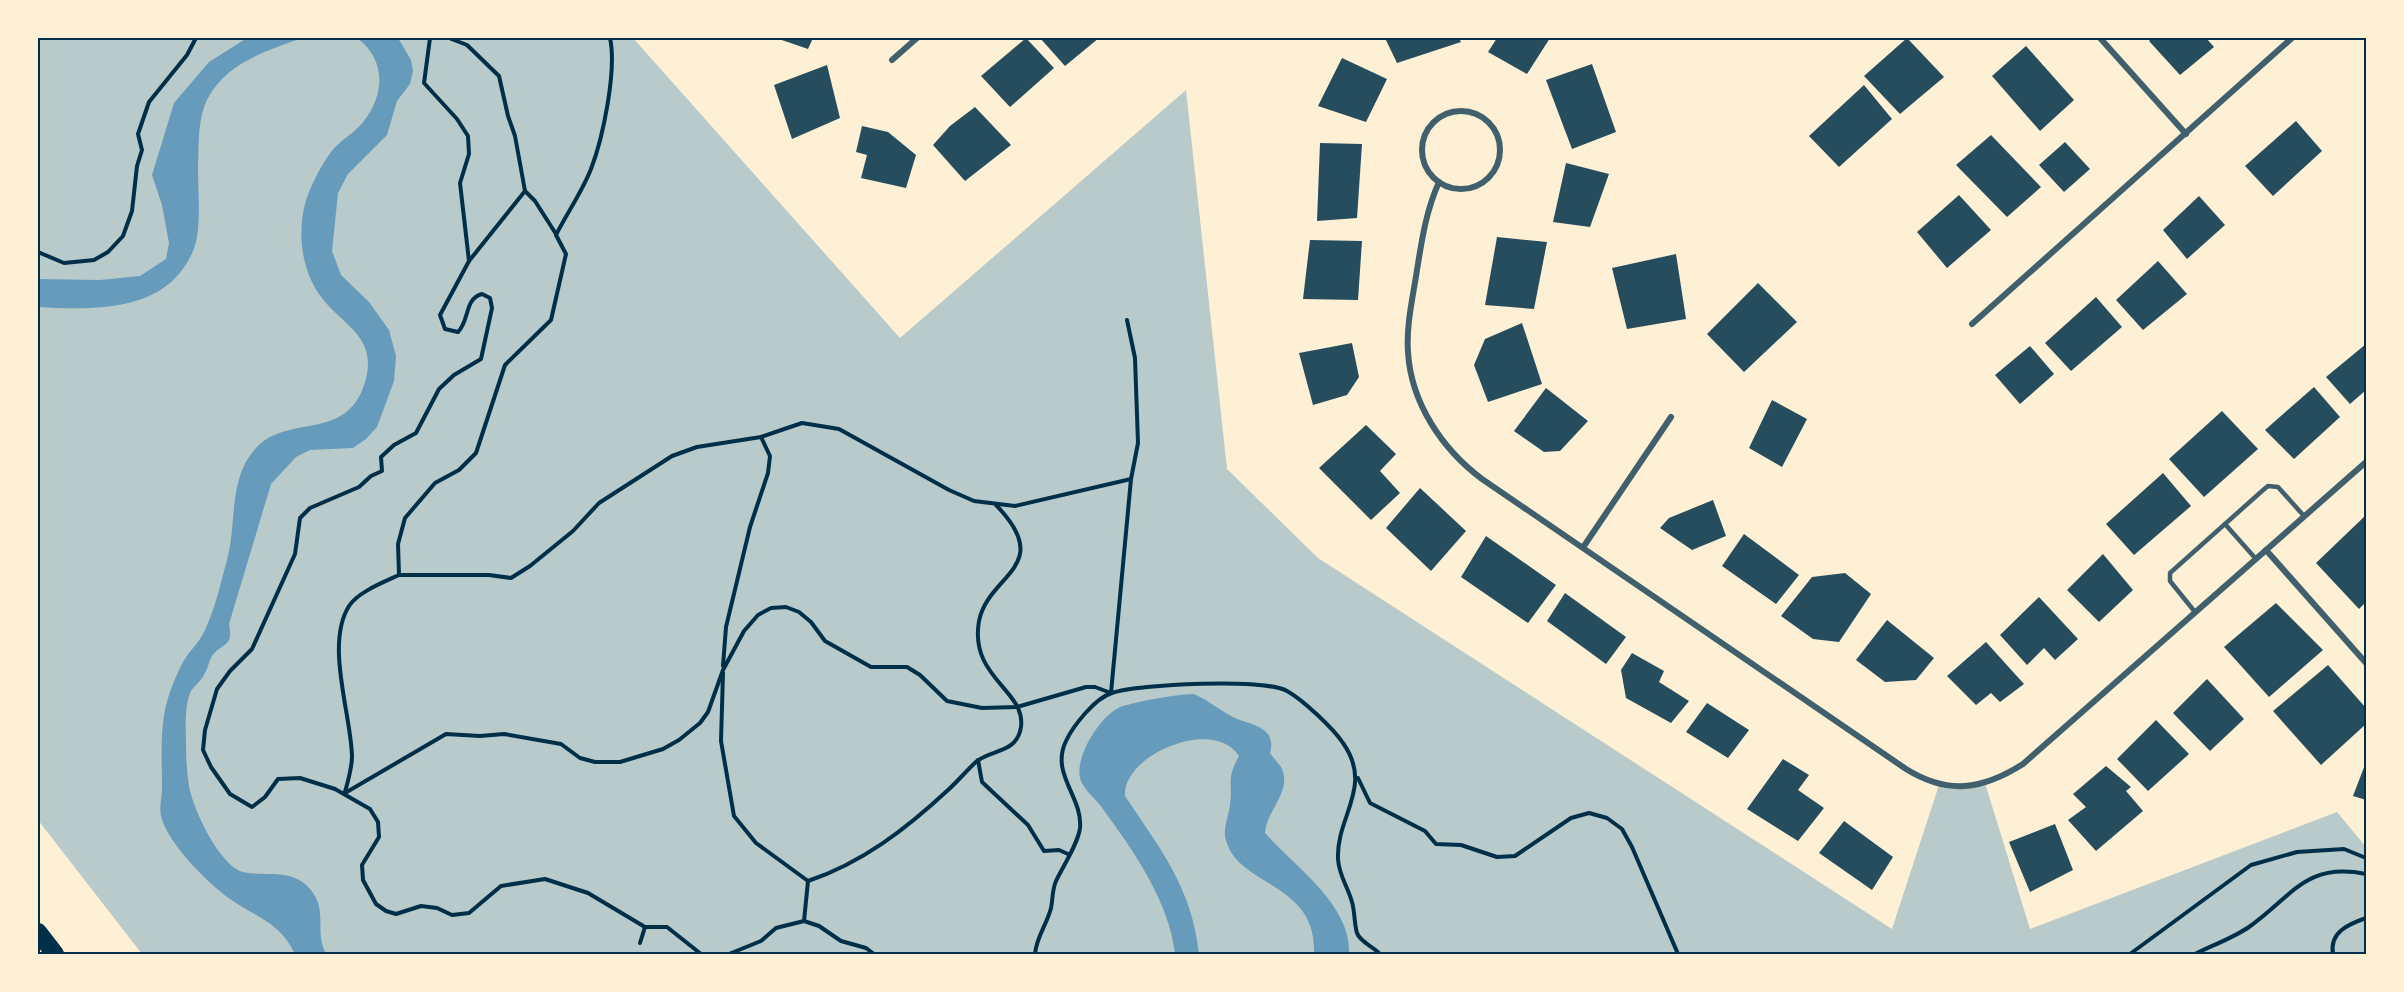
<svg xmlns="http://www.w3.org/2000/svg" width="2404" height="992" font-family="Roboto,sans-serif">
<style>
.green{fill:#b9caca}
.water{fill:#669bbc}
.building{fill:#264d5e}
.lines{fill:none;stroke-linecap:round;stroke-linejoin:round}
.path{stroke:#003049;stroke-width:4}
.service{stroke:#3f606c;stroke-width:4.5}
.minor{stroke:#3f606c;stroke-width:6}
.motorway{stroke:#003049;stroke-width:18}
.neatline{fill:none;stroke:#003049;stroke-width:2}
</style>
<rect width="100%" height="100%" fill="#fdf0d5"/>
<polygon class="green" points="38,38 633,38 900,338 1186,90 1227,469 1318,558 1892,929 1939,785 1985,783 2030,929 2337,812 2366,847 2366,954 142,954 38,820"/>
<g class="water">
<path d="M247 38H302C267 51 227 62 208 98 197 119 199 146 198 169 198 192 202 231 193 251 167 313 94 310 38 307V279L100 280 140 276 166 259 169 243 162 205 152 175 174 103 209 62Z"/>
<path d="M357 38H398L411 60 413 71 410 84 397 101 387 135 348 174 338 193 332 251 341 275 369 302 389 330 396 356 394 381 377 427 366 439 353 448 310 450 296 457 271 484 229 624C234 648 222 642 212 656 209 661 208 668 205 673 202 680 195 685 191 691 184 705 186 730 186 745 186 759 187 773 189 786 193 809 219 865 243 872 264 877 287 869 305 884 331 907 313 929 326 954H295C280 923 260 919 233 901 211 887 167 843 161 816 159 808 162 797 162 788 162 762 160 735 165 710 168 695 176 675 183 662 189 651 200 642 205 630 215 609 221 582 227 560 237 523 228 478 256 448 288 413 347 443 365 382 379 335 340 325 319 294 302 269 298 237 304 208 308 190 320 167 331 152 340 140 355 133 364 121 385 94 386 59 357 38Z"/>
<path d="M1194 694C1208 700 1218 709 1231 716 1247 725 1278 725 1270 753 1274 759 1282 766 1283 772 1290 793 1266 812 1265 833 1294 866 1352 905 1349 954H1314C1317 879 1234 888 1225 836 1224 826 1229 814 1230 805 1233 782 1226 779 1239 756 1214 716 1122 755 1125 796 1161 850 1192 888 1199 954H1175C1169 901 1134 852 1103 809 1097 800 1085 791 1081 781 1072 759 1102 712 1123 706 1146 700 1170 695 1194 694Z"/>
</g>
<g class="building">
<polygon points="776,38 813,38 808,49"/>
<polygon points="1026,38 1054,68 1010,107 981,76"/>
<polygon points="1040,38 1099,38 1065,66"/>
<polygon points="1385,38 1459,38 1461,42 1397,63"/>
<polygon points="1497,38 1550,38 1527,74 1488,52"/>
<polygon points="1907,38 1944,77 1900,114 1864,76"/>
<polygon points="2152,38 2206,38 2214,47 2180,75 2149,41"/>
<polygon points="2026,46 2074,100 2040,131 1992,76"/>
<polygon points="1342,58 1387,79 1366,122 1318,106"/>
<polygon points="1592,64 1616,132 1572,149 1546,80"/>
<polygon points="827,65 840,118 792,139 774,85"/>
<polygon points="1864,85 1892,119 1839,167 1809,136"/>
<polygon points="975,107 1011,145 965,181 933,145 950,126"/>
<polygon points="2296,121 2322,151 2273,196 2245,166"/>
<polygon points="862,126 888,132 916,155 906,188 861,178 867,155 856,152"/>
<polygon points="1991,135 2041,187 2007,217 1956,165"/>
<polygon points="2065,142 2090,169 2064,192 2039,165"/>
<polygon points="1320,143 1362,144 1357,218 1317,221"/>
<polygon points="1566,163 1609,174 1590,227 1553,222"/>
<polygon points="1959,195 1991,230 1947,268 1917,232"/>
<polygon points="2199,196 2225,225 2187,259 2163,230"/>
<polygon points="1497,237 1547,242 1534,309 1485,305"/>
<polygon points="1310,240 1362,241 1358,300 1303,299"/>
<polygon points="1676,254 1686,319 1627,329 1612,268"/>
<polygon points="2158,261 2187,294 2143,330 2116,300"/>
<polygon points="1758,283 1797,322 1744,372 1707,334"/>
<polygon points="2096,297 2122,327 2071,371 2045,343"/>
<polygon points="1522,323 1542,384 1488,402 1474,365 1485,339"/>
<polygon points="1352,343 1359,377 1347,395 1313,405 1299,353"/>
<polygon points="2366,344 2366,390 2350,404 2326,377"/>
<polygon points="2030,346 2054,374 2020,404 1995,375"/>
<polygon points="2314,387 2340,417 2294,459 2265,430"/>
<polygon points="1546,388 1588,421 1560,451 1544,452 1514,431"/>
<polygon points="1772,400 1807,419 1782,467 1749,448"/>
<polygon points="2222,411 2258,449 2204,497 2169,459"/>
<polygon points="1366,425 1396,454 1380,471 1400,493 1371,520 1319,468"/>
<polygon points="2163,473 2191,506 2134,555 2106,524"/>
<polygon points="1420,488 1466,531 1431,571 1386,528"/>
<polygon points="1713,500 1726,536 1692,550 1660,528 1669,518"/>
<polygon points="2366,515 2366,602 2359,609 2316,563"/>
<polygon points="1744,534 1799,575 1776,604 1722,566"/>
<polygon points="1486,536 1556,585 1528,623 1461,577"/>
<polygon points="2103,554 2133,590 2099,622 2067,590"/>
<polygon points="1845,573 1871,594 1839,642 1813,639 1781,616 1812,577"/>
<polygon points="1565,593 1626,637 1606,664 1547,621"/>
<polygon points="2039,597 2078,639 2055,660 2044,648 2027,665 2000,635"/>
<polygon points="2276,603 2323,650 2269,697 2224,647"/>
<polygon points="1887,620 1934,658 1916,680 1885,682 1856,660"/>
<polygon points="1986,642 2024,684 2000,702 1991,693 1976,705 1947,676"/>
<polygon points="1632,653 1664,671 1659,682 1689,701 1671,723 1626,698 1621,670"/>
<polygon points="2328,665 2366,708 2366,724 2321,765 2273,711"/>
<polygon points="2207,679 2244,719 2210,751 2173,713"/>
<polygon points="1707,703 1749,730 1728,758 1686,732"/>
<polygon points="2156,720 2189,754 2148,791 2117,759"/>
<polygon points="1783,759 1809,775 1798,790 1824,808 1798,841 1747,809"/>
<polygon points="2366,762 2366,800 2353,796"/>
<polygon points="2106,766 2131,787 2126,791 2143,811 2096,851 2068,820 2086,807 2073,794"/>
<polygon points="1844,821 1893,857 1872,890 1819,853"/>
<polygon points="2055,824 2073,870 2030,892 2009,842"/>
</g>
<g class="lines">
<g class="path">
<path d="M430 38 424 83 457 119 468 136 469 154 460 183 469 261 440 315 445 329 458 332C470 320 464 299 482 294L490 298 492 308 481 359 454 375 439 389 416 433 394 445 381 457 382 471 371 476 359 487 310 508 300 518 295 554 252 649 230 671 217 689 205 730 203 750 211 767 230 794 252 807 265 797 278 779 300 778 335 789 370 809 378 822 379 837 362 865 363 880 376 904 386 911 396 914 421 906 437 908 452 915 469 913 501 886 545 879 588 893 645 927H667L701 954"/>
<polyline points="449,38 467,45 499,76 508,116 515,136 525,191 535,201 556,234"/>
<polyline points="38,252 64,263 94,260 108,252 123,236 132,211 137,166 142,150 138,134 149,102 187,55 196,38"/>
<polyline points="469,261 525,191"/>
<polyline points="399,575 489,575 511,578 530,566 573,531 599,503 672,456 697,447 761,437 802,423 839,429 949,490 974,501 1015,506 1131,479"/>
<polyline points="723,666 726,627 750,527 768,473 770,456 761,437"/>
<path d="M723 673 721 741 734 816 756 843 808 881C862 863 906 829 948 790 958 781 967 770 977 761 993 749 1017 753 1021 727 1026 690 969 678 979 621 988 574 1056 567 996 505"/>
<polyline points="978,760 982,782 1028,825 1044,851 1059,850 1068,854"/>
<polyline points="1358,778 1370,803 1425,831 1436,844 1461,845 1497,857 1515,856 1571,818 1589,813 1607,818 1622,829 1632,847 1678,954"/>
<path d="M345 792C348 781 352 768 352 756 351 714 325 644 349 606 358 592 384 582 399 575L398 544 405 518 435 483 459 470 476 453 505 365 551 320 566 254 556 235C567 213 582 192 591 169 603 138 617 70 610 38"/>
<polyline points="345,793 446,734 480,736 504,734 561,744 580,758 595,762 620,762 663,749 679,740 700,723 708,712 723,670 744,631 758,615 771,608 786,607 799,612 811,622 825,641 871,667 907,667 920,675 947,701 982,708 1017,707 1086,687 1095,687 1111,693 1131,479 1138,443 1135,358 1127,320"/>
<polyline points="804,921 808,881"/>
<polyline points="640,943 645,927"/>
<polyline points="729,954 761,941 776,928 804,921 819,926 841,941 866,948 874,954"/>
<path d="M1035 954C1036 938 1047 924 1051 908 1053 899 1052 890 1056 881 1063 866 1078 844 1080 828 1083 797 1050 774 1066 741 1073 726 1095 698 1112 693 1138 684 1264 678 1287 691 1303 700 1333 728 1343 743 1374 787 1336 816 1338 859 1339 876 1348 887 1352 902 1355 912 1354 923 1357 933 1360 942 1374 947 1380 954"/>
<polyline points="2130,954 2251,865 2297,852 2344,849 2366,858"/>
<path d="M2195 954C2213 945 2233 938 2249 927 2293 896 2305 862 2366 874"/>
<path d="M2333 954C2329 932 2349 924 2366 918"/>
</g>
<g class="service">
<polyline points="2225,524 2256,559"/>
<polyline points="2195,612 2170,581 2170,573 2262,491 2268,486 2278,487 2304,516"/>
</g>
<g class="minor">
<polyline points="2100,38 2186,134"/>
<polyline points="892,60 917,38"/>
<circle cx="1461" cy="150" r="39"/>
<path d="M1439 182C1426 211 1422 239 1417 270 1413 297 1406 325 1408 352 1411 403 1442 449 1482 479L1906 769C1948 795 1982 790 2023 764L2366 462"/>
<polyline points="1972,324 2292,38"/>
<polyline points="1584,546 1671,417"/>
<polyline points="2266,550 2366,663"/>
</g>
<polyline class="motorway" points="38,932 55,954"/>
</g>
<rect width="2404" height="992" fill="none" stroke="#fdf0d5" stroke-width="78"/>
<rect x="39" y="39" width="2326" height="914" class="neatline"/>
</svg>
